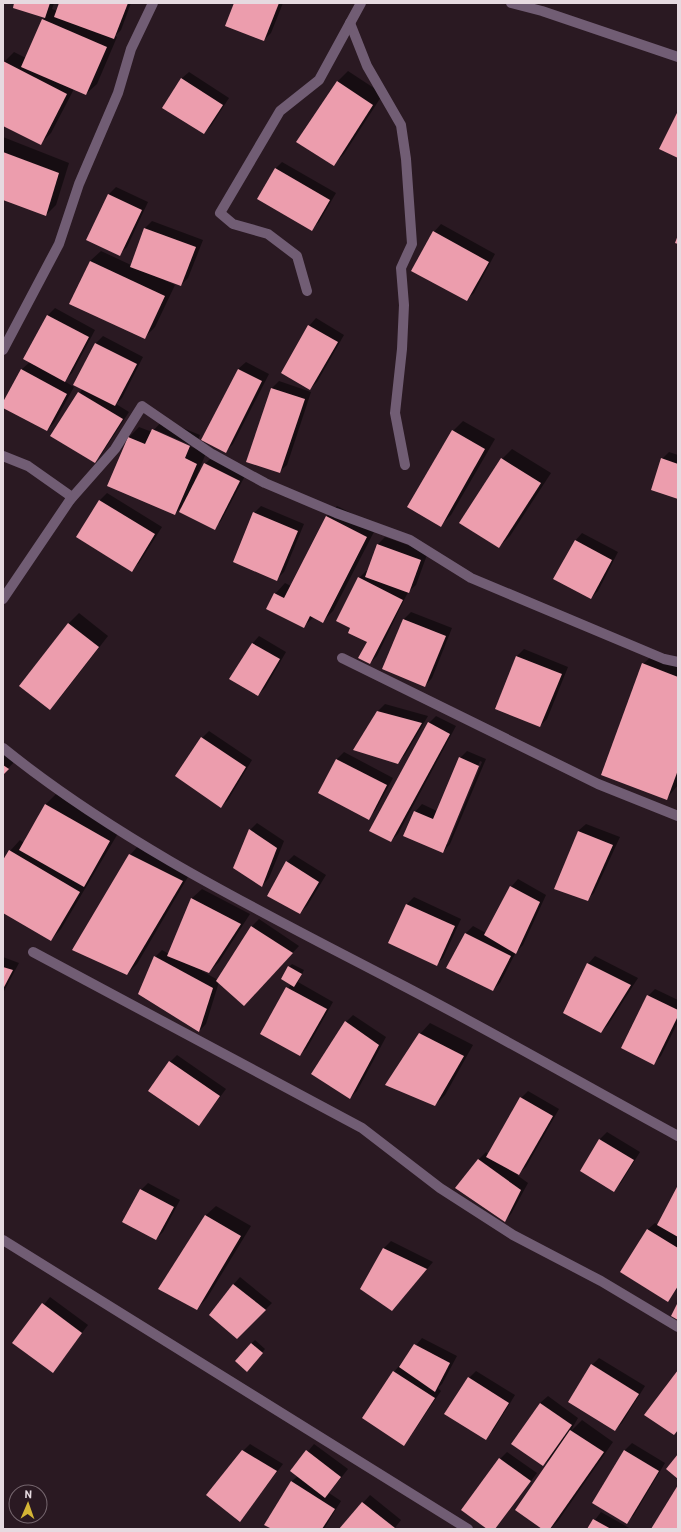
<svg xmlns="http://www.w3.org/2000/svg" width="681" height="1532" font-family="Barlow,sans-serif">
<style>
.shadow{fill:#0007;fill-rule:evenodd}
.building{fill:#ec9dad}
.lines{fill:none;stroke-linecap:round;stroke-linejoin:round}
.street{stroke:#715d74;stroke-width:10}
</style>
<rect width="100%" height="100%" fill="#2a1922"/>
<g class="shadow">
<polygon points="15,3 54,3 52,9 57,11 60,3 131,3 121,30 115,36 117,37 97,84 86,94 74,89 51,133 40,144 3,125 3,63 14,52 26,58 43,20 46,17 14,7"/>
<polygon points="235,3 283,3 271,33 264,40"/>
<polygon points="348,71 383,94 344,154 334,164 337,82"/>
<polygon points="189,72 229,98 211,126 204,133 181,79"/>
<polygon points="3,137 69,163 56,205 46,215 3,199"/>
<polygon points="282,162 336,193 319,222 312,229 275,169"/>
<polygon points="116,187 148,202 127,247 120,254 109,194"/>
<polygon points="152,221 203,240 188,278 181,285 164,279 164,280 175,285 155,327 144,338 71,303 90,261 101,251 131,265 145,228"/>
<polygon points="441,224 495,254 474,293 466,300 434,232"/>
<polygon points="55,308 95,330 72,373 64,381 74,387 54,423 47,430 3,407 3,405 22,369 30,362 24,358 48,315"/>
<polygon points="316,318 344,335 317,382 310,389 282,373 309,326"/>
<polygon points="103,336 143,357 122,398 116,404 129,412 101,455 94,462 52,435 83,388 96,343"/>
<polygon points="246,362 269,374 233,444 226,451 238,369"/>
<polygon points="279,381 311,392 287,465 279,472 247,461 272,388"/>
<polygon points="163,420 200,435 195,447 156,430 156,432 206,453 195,480 197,480 205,464 212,457 246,474 221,521 214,528 183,505 175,514 108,485 129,437 139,427 152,432"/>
<polygon points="463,421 495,439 451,515 441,525 453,431"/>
<polygon points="512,449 551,473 510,536 499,547 502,459"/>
<polygon points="669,452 678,455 678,498 662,459"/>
<polygon points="107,493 162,527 139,563 132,570 77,537 100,500"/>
<polygon points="261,506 304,524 284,572 277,579 254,513"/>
<polygon points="337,506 377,526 333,611 323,621 314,617 304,626 275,594 285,583 291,586 327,516"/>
<polygon points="582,533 618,552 598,591 591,598 575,541"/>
<polygon points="385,537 428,552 416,585 408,592 377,656 370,663 368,642 351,628 359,578 366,571 368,572 378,544"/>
<polygon points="411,612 452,628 432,678 425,686 384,669 404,619"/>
<polygon points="79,613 108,636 60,698 50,709 68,624"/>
<polygon points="259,636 286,652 265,688 258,695 252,644"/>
<polygon points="524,649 568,667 547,719 540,726 496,708 517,656"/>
<polygon points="654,654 678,663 678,785 667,798 643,664"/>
<polygon points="385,704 428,716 405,755 398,762 378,711"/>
<polygon points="436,716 456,726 398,834 391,841 429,723"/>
<polygon points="209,731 252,760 228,800 221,807 202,738"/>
<path d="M467 751 486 759 450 844 443 852 415 812 422 804 437 811 460 758ZM480 761 482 762 448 844H445Z"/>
<polygon points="344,752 393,778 375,811 368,818 319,792 337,759"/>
<polygon points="3,754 15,761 3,774"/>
<polygon points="56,794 120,830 61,929 51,940 3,911 3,862 10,851 20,840 24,843 46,804"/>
<polygon points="257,823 284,841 269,878 262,886 234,867 250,830"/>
<polygon points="586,824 620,837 594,893 587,900 578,831"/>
<polygon points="140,844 192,870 137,964 127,974 130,855"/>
<polygon points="294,855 326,875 307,906 300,913 268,896 287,862"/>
<polygon points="518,879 546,895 523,945 516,952 500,983 493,990 465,934 473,926 486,933 511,887"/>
<polygon points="202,889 250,914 219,962 209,972 202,970 202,971 218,980 251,927 259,919 299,946 251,998 219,982 206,1024 199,1031 155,957 162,950 169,954 191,899"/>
<polygon points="414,897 461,919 443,958 436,965 389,943 407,904"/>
<polygon points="595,956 638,978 608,1025 601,1032 588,964"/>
<polygon points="3,957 19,963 3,993"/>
<polygon points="292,964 304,970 298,982 333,1002 307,1048 300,1055 261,1034 291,984 289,967"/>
<polygon points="655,989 678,1000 678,1022 661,1056 654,1063 648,996"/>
<polygon points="353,1015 386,1037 357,1091 350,1098 346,1022"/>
<polygon points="430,1023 473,1045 445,1095 435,1105 420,1034"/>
<polygon points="177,1055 226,1089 199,1125 170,1062"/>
<polygon points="528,1091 559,1109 526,1167 517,1175 528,1183 511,1214 504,1221 478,1160 486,1152 488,1154 521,1098"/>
<polygon points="607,1132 640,1152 621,1183 614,1190 581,1170 600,1139"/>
<polygon points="148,1183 180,1200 163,1232 156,1239 141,1190"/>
<polygon points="678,1187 678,1288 668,1300 647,1230 655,1223 659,1225"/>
<polygon points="216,1206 251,1226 207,1298 197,1309 205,1216"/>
<polygon points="391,1241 433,1262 399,1302 384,1248"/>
<polygon points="240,1277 272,1303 237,1338 233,1285"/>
<polygon points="50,1297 88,1325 52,1372 13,1343"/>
<polygon points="422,1338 457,1356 442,1384 438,1388 441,1391 410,1437 403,1444 394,1372"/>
<polygon points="255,1340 265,1349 250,1367 251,1344"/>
<polygon points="599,1358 645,1386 622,1423 615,1430 592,1365"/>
<polygon points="476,1371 515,1395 493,1431 486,1438 469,1378"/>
<polygon points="548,1396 578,1418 570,1432 582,1420 613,1442 558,1521 550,1529 544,1529 553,1457 543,1465 540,1403"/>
<polygon points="632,1443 665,1463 634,1515 627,1522 593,1502 625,1450"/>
<polygon points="250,1444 283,1464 240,1521 243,1451"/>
<polygon points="314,1444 348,1469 329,1493 341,1501 324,1529 274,1529 266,1524 292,1481 298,1476 292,1471"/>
<polygon points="507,1452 537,1473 499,1524 495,1529 489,1529 500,1459"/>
<polygon points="370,1495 401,1520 394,1529 340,1529"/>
<polygon points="601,1512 631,1529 588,1529"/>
</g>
<g class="building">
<polygon points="14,3 50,3 45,18 13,8"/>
<polygon points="59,3 128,3 114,39 54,17"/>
<polygon points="234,3 279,3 264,41 225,26"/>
<polygon points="42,19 107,47 86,95 21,67"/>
<polygon points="3,61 67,94 41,145 3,126"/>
<polygon points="181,78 223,105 204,134 162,108"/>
<polygon points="337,81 373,105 334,166 296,142"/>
<polygon points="678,111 678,158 659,149"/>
<polygon points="3,152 59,173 46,216 3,200"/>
<polygon points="275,168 330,200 312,231 257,199"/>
<polygon points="108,194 142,210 120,256 86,240"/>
<polygon points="144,228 196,247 181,286 130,267"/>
<polygon points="433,231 489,262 467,301 411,271"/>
<polygon points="678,235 678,244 675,243"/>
<polygon points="90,261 165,296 145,339 69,304"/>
<polygon points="47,315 89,337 65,382 23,359"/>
<polygon points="308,325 338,342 310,390 281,373"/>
<polygon points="95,343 137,364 115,406 73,385"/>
<polygon points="21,369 67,394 47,431 3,408 3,402"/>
<polygon points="238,369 262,381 226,453 201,440"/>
<polygon points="271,388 305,399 280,473 246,462"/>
<polygon points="78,392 123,419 95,463 50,436"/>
<polygon points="152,429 190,446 185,458 197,464 175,515 107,486 128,437 145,444"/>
<polygon points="452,430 485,449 441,527 407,507"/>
<polygon points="501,458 541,483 499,548 459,523"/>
<polygon points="661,458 678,464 678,499 651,490"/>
<polygon points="204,463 240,481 215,530 179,512"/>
<polygon points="99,500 155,534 132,572 76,537"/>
<polygon points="253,512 298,531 277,581 233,562"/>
<polygon points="326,516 367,537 323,623 310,616 304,628 266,609 274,593 284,598"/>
<polygon points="575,540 612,560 591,599 553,579"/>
<polygon points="377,544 421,560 409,593 365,577"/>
<polygon points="358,577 403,600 370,664 358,658 367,642 348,633 350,628 336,621"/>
<polygon points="403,619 446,636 425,687 382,669"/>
<polygon points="68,623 99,647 50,710 19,686"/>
<polygon points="252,643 280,659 258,696 229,679"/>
<polygon points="516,656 562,674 540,727 495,709"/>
<polygon points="642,663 678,677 678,770 667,800 601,775"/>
<polygon points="377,711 422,723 398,764 353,750"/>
<polygon points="428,722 450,734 391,842 369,831"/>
<polygon points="201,737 246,767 221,808 175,776"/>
<polygon points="459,757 479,766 443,853 403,836 414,811 433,819"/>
<polygon points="336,759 387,785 369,820 318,793"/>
<polygon points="3,765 9,769 3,775"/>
<polygon points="45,804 110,841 84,887 19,850"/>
<polygon points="249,829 277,848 262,887 233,868"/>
<polygon points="578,831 613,845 588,901 554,889"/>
<polygon points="9,850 80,892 51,941 3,913 3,860"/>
<polygon points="129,854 183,881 127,975 72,950"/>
<polygon points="286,861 319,882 300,914 267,896"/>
<polygon points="510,886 540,902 516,954 484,935"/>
<polygon points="191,898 241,924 209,973 167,956"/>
<polygon points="406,904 455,926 437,966 388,943"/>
<polygon points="251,926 293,953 244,1006 216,981"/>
<polygon points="465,933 511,956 493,991 446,968"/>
<polygon points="154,956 213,988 199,1032 138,994"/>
<polygon points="587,963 631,985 601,1033 563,1013"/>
<polygon points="288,966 302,974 294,987 281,979"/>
<polygon points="3,967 13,970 3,989"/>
<polygon points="286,987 327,1009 300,1056 260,1034"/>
<polygon points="647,995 678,1010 678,1016 654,1065 621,1048"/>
<polygon points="345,1021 379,1045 350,1099 311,1074"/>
<polygon points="419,1033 464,1056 435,1106 385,1085"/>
<polygon points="169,1061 220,1096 199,1126 148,1091"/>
<polygon points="520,1097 553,1116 519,1175 486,1157"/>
<polygon points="599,1139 634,1160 614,1192 580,1171"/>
<polygon points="478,1159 521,1190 505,1222 455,1188"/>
<polygon points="678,1185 678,1237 657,1225"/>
<polygon points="140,1189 174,1207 156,1240 122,1222"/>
<polygon points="205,1215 241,1236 197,1310 158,1289"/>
<polygon points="647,1229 678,1248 678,1286 668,1302 620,1272"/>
<polygon points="383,1248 427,1269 392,1311 360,1289"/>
<polygon points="233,1284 266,1310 237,1339 209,1315"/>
<polygon points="678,1302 678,1320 671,1316"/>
<polygon points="42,1303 82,1333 53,1373 12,1343"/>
<polygon points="251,1343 263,1353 247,1372 235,1361"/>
<polygon points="414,1344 450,1363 435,1392 399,1367"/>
<polygon points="591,1364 639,1394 615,1431 568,1402"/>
<polygon points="678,1370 678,1430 674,1435 644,1415"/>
<polygon points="393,1371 435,1398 404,1446 362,1418"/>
<polygon points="468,1377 509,1403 486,1440 444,1414"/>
<polygon points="540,1403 572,1425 543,1466 511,1444"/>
<polygon points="570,1430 604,1452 550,1529 542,1529 515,1510"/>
<polygon points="242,1450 277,1471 240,1522 206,1495"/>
<polygon points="306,1450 341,1477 325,1498 290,1471"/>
<polygon points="624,1450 659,1471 627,1524 592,1503"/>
<polygon points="678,1454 678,1479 666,1469"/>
<polygon points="499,1458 531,1481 495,1529 487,1529 461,1510"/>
<polygon points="291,1481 335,1509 322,1529 272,1529 264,1525"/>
<polygon points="678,1485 678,1529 651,1529"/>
<polygon points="362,1502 395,1528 394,1529 339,1529"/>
<polygon points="593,1519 611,1529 587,1529"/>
</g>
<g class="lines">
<g class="street">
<polyline points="511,3 542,11 678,57"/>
<polyline points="350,23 367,66 401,125 406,159 412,244 401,268 404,305 402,349 395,413 405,465"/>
<polyline points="307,291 297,256 268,234 233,224 220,213 280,111 319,80 361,3"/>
<polyline points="3,350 59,244 79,184 118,93 131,49 153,3"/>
<polyline points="3,456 28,466 72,497 3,599"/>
<polyline points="70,500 115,449 142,406 212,454 265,483 336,513 410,540 471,578 664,659 678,662"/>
<polyline points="342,658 598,784 678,816"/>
<path d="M3 748C122 844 262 912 396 982 491 1031 584 1085 678 1136"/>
<polyline points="33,952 362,1128 440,1188 513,1235 601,1281 678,1327"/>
<polyline points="3,1240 468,1529"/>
</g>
</g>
<rect width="681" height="1532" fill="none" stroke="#e6dae0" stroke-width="8"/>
<g transform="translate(28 1504) rotate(2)"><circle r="19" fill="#2a1922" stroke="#75666e"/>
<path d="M0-3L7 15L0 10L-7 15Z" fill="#d5b535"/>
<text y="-6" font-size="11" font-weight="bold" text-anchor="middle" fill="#e6dae0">N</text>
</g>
</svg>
